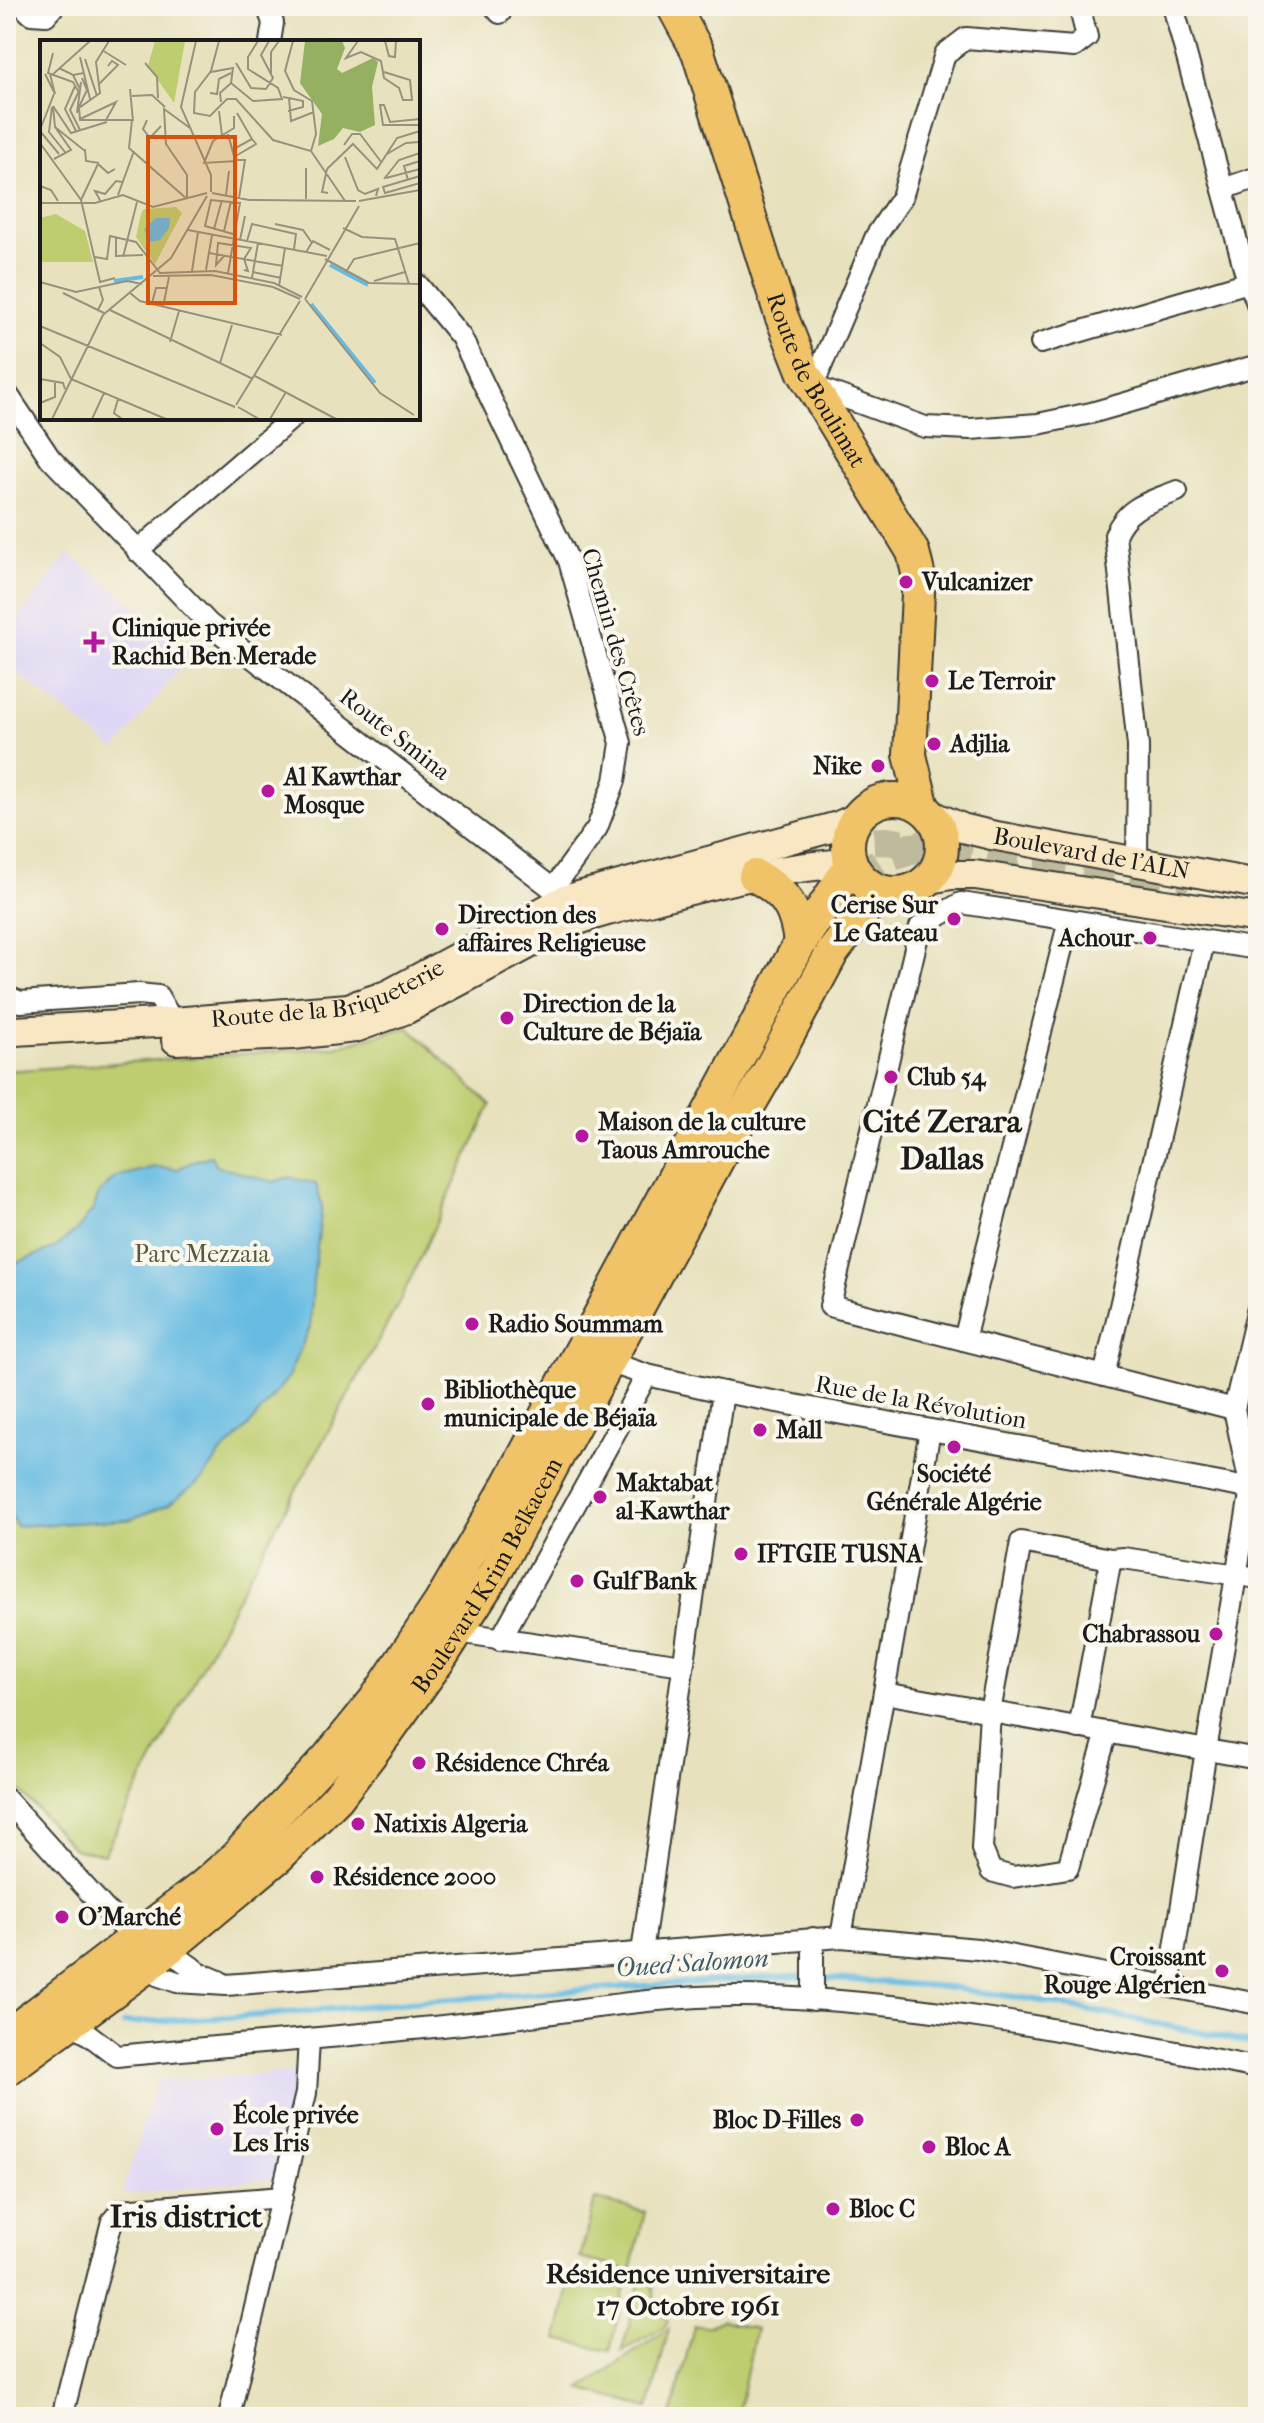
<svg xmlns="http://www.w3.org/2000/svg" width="1264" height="2423" font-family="'IM FELL French Canon',serif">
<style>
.built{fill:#ded5f6}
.green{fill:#becd6f;stroke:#6d7446;stroke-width:2}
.water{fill:#66bbe2;stroke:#416c7f;stroke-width:2}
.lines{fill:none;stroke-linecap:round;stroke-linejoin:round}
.stream{stroke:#66bbe2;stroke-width:6}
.secondary-tunnel{stroke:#beba9d;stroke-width:28;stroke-dasharray:28 14;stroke-linecap:butt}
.primary-tunnel{stroke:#beba9d;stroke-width:32;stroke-dasharray:32 16;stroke-linecap:butt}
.street-casing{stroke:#3a3a34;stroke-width:24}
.secondary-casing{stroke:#3a3a34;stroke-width:32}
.primary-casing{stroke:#3a3a34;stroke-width:36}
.street{stroke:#fff;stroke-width:20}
.secondary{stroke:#f9e7c3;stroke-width:28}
.primary{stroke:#f0c369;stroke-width:32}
.poi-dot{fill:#b5179e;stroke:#fbf7ec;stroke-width:3}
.labels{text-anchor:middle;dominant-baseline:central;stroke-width:8;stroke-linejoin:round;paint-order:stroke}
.street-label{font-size:24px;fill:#1c1c1c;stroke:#fbf7ec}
.poi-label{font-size:24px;font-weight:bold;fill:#1c1c1c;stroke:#fbf7ec;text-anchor:start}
.park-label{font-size:24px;fill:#555a39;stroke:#fbf7ec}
.water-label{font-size:26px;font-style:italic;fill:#3a5c6b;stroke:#fbf7ec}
.quarter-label{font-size:28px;font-weight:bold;fill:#1c1c1c;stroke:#fbf7ec}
.district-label{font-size:32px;font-weight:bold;fill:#1c1c1c;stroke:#fbf7ec}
.inset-river{fill:none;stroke:#66bbe2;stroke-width:4}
.inset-road{fill:none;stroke:#96927d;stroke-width:2}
.view{fill:#d4530e;fill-opacity:0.15;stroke:#d4530e;stroke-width:4}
.inset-edge{fill:none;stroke:#1c1c1c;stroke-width:4}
</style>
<rect width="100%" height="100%" fill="#fbf7ec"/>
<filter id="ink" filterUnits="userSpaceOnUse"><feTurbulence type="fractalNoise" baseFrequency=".0125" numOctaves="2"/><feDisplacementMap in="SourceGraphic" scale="16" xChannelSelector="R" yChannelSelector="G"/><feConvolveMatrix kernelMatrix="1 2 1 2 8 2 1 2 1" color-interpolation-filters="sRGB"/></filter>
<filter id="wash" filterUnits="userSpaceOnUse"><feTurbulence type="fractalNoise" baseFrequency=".006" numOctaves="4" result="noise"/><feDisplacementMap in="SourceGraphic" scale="32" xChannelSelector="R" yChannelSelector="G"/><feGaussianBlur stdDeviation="1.8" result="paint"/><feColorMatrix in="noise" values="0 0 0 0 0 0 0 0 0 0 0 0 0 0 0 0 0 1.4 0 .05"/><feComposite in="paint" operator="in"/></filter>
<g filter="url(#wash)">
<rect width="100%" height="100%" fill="#e7e1bd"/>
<g class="built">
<polygon points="69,554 193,652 115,750 6,664 6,633"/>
<polygon points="305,2071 282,2177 122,2195 156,2082"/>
</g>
<g class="green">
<polygon points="408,1027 491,1105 401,1299 247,1579 104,1854 74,1849 6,1776 6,1071 335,1047"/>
<polygon points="595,2199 645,2212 631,2271 580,2258"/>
<polygon points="573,2270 626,2282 610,2351 557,2339"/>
<path d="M641 2279 652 2283C654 2298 657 2310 668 2321L664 2327 622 2351Z"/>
<polygon points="721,2320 756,2329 737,2417 671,2417 694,2326 710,2326"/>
<polygon points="669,2328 649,2408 580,2389"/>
</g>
<polygon class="water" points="211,1156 216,1166 274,1182 289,1177 316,1184 322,1206 313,1282 310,1327 287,1379 249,1426 219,1456 203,1479 168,1505 129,1520 16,1526 6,1507 6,1267 55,1248 77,1230 94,1208 99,1193 116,1177 155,1167 178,1169 196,1160"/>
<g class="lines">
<polyline class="stream" points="124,2023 265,2015 420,2001 791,1976 935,1986 1031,1999 1258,2044"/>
</g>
</g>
<g filter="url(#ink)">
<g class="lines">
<polyline class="secondary-tunnel" points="790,848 832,843 886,841 932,847"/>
<polyline class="primary-tunnel" points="828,924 872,869 890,856 910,849 932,847 998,859 1157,879 1188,879"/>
<g class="street-casing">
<g id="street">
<polyline points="23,6 31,14 46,15 54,6"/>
<polyline points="267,6 273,23 270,42"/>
<polyline points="494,6 500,13"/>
<polyline points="1079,6 1087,37 1074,47 966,38 945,54 902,197 876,236 813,386 925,427 971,429 1038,424 1091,413 1258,365"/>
<polyline points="1173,6 1245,271 1258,306"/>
<polyline points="1223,189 1258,177"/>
<polyline points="418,285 461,337 569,561 621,743 615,781 597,828 553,889"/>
<polyline points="1041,343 1249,282"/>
<polyline points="6,392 50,458 209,624 553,889 564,900"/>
<polyline points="137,551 292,418"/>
<path d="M1137 861 1138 746 1115 535C1127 506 1150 502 1177 491"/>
<polyline points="6,996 20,1002 139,994 158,996 173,1022"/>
<polyline points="964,1340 1069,920"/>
<polyline points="599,1359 647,1375 723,1392 1258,1490"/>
<polyline points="1104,1376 1204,941"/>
<polyline points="1234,1409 830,1306 920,927 961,903 1258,949"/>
<polyline points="457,1632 683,1665"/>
<polyline points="500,1640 647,1375"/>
<polyline points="884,1693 1258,1759"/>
<polyline points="1079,1728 1111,1559"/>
<polyline points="1107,1732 1068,1868 1013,1877 991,1871 982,1849 990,1712 1021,1542 1111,1559 1123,1558 1258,1578"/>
<polyline points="6,1799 103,1907 135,1939 142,1962 157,1975 177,1982 226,1985 841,1937 978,1949 1258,2004"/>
<polyline points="841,1937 930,1430"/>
<polyline points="813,1938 813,2000"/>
<polyline points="159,1944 200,1973 219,1981"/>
<polyline points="642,1952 723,1392"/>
<polyline points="1169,1986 1206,1750 1251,1489 1234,1409 1258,1308"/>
<path d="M72 2022 117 2056C243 2044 370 2035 496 2020 578 2011 660 1995 743 1996 914 1999 1091 2035 1258 2068"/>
<polyline points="6,2415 15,2417"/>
<polyline points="62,2417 112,2221 121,2210 282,2197"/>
<polyline points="229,2417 306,2093 309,2039"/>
</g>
</g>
<g class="secondary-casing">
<g id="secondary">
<path id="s1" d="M929 814 962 828 991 835 1258 884"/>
<polyline points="930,879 951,875 975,875 1258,918"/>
<path id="s2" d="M6 1029 15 1031 173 1022 348 1008 387 995 564 900 838 826 858 817"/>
<path d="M176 1040 293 1035 355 1028 407 1009 563 926C592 914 622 907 652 900 715 883 785 866 851 863"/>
</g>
</g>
<g class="primary-casing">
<g id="primary">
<path id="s3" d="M673 6 698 52 781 315 804 373 913 552 918 573V594L910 755 923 808"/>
<circle cx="895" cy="846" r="47"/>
<path d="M755 876C786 892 796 909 800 943"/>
<polyline points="6,2037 202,1887 235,1858 327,1759 375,1700 440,1603 509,1484 800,943 851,865"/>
<path id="s4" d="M6 2070 146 1967 278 1857 337 1798 388 1731 441 1657 494 1574 720 1155 770 1069 832 953 872 901 886 893"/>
</g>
</g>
<use href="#street" class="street"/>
<use href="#secondary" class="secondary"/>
<use href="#primary" class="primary"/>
</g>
</g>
<g class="poi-dot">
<circle cx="906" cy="582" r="8"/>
<path d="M90 630h8v8h8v8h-8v8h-8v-8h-8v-8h8z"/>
<circle cx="932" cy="681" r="8"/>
<circle cx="934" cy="744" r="8"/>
<circle cx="878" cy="766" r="8"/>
<circle cx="268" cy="791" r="8"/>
<circle cx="954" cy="919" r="8"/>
<circle cx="442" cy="929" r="8"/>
<circle cx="1150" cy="938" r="8"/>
<circle cx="507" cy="1018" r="8"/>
<circle cx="891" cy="1077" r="8"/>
<circle cx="582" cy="1136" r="8"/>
<circle cx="472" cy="1324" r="8"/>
<circle cx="428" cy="1404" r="8"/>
<circle cx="760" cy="1430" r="8"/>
<circle cx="954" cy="1447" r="8"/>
<circle cx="600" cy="1497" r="8"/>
<circle cx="741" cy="1554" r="8"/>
<circle cx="577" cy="1581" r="8"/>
<circle cx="1216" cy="1634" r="8"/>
<circle cx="419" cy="1763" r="8"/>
<circle cx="358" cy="1824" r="8"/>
<circle cx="317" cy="1877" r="8"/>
<circle cx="62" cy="1917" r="8"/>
<circle cx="1222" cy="1971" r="8"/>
<circle cx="857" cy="2120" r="8"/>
<circle cx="217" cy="2129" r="8"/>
<circle cx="929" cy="2147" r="8"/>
<circle cx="833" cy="2209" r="8"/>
</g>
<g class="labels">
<g class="street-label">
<text stroke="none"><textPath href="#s3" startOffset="402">Route de Boulimat</textPath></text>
<text transform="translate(616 642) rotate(74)">Chemin des Crêtes</text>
<text transform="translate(395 734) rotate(38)">Route Smina</text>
<text stroke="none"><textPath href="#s1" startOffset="168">Boulevard de l'ALN</textPath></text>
<text stroke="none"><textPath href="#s2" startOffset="326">Route de la Briqueterie</textPath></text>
<text transform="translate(921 1402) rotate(10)">Rue de la Révolution</text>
<text stroke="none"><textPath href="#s4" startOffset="698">Boulevard Krim Belkacem</textPath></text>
</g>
<g class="poi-label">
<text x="922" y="582">Vulcanizer</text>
<text x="112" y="628">Clinique privée<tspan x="112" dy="28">Rachid Ben Merade</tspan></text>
<text x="948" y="681">Le Terroir</text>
<text x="950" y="744">Adjlia</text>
<text x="862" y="766" text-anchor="end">Nike</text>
<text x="284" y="777">Al Kawthar<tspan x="284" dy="28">Mosque</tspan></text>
<text x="938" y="905" text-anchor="end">Cerise Sur<tspan x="938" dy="28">Le Gateau</tspan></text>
<text x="458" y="915">Direction des<tspan x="458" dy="28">affaires Religieuse</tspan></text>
<text x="1134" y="938" text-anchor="end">Achour</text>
<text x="523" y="1004">Direction de la<tspan x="523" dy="28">Culture de Béjaïa</tspan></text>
<text x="907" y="1077">Club 54</text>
<text x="598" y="1122">Maison de la culture<tspan x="598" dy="28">Taous Amrouche</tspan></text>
<text x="488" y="1324">Radio Soummam</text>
<text x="444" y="1390">Bibliothèque<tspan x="444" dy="28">municipale de Béjaïa</tspan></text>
<text x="776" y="1430">Mall</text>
<text x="954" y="1474" text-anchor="middle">Société<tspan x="954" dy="28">Générale Algérie</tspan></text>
<text x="616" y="1483">Maktabat<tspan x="616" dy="28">al-Kawthar</tspan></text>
<text x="757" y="1554">IFTGIE TUSNA</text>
<text x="593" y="1581">Gulf Bank</text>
<text x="1200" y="1634" text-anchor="end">Chabrassou</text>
<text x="435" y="1763">Résidence Chréa</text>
<text x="374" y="1824">Natixis Algeria</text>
<text x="333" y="1877">Résidence 2000</text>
<text x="78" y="1917">O'Marché</text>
<text x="1206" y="1957" text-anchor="end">Croissant<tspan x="1206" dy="28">Rouge Algérien</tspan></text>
<text x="233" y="2115">École privée<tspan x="233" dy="28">Les Iris</tspan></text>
<text x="841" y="2120" text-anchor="end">Bloc D-Filles</text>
<text x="945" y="2147">Bloc A</text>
<text x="849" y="2209">Bloc C</text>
</g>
<g class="park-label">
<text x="202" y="1254">Parc Mezzaia</text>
</g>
<g class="water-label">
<text transform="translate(692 1963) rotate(-4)">Oued Salomon</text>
</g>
<g class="quarter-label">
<text x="688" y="2273">Résidence universitaire<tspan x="688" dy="32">17 Octobre 1961</tspan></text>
</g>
<g class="district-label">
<text x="942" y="1121">Cité Zerara<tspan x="942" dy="37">Dallas</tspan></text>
<text x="186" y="2216">Iris district</text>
</g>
</g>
<g transform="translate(40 40)">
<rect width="380" height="380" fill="#e7e1bd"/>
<path d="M115 1H145L134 63 108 26ZM136 167 142 173 115 224 96 197 101 174 104 169ZM16 174 45 191 53 222H0V178Z" fill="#becd6f"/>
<path d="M265 1H302L305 8 297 29 302 33 333 18 338 22 332 47 335 85 320 92 303 88 294 99 278 106 282 74 260 43Z" fill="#96b062"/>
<path d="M116 178H130L129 188 120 200 109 202 104 189Z" fill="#66bbe2"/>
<path class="inset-river" d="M290 225 328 245M74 241 103 237M271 264 335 343"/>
<path class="inset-road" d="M69 1 56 22 60 53 39 68 40 80H92L89 108 147 159M156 1 141 67 171 135V152M179 1 171 31 155 52 154 73 170 76 187 59H196L233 100 271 111 305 161M253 1 245 31 254 50 272 61 276 94 271 111M318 1 306 18 321 12 341 21 344 38 359 48 363 60H372L370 40 344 32M345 1 349 16 355 17 356 1M62 10 86 25M13 13 8 33 33 42 38 51M40 17 50 59M45 19 57 56M105 23 117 37 118 58M196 23 211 48 226 49 233 38 221 15 229 1M19 28 33 35 44 33M171 32 193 28 191 43M5 34 15 54 10 34M12 35 50 1M33 35 40 49 30 70 40 90M231 35V12L239 1M58 45 78 25 72 21 68 26M35 46 25 69 36 91M90 49 93 81M170 53 177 54 179 39 191 33M92 56 112 55 125 67M243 57 249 58 251 81 274 72M181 62 180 53 191 43 213 61 242 59 238 48 208 29V17L218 1M13 66 31 93 67 82M13 66 15 87 31 110 14 119M12 67 9 92 25 112M39 67 47 50 42 38M179 71 182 96M248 71 263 67V61L249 58M37 73 41 42M194 76V88L173 101 164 123 197 121M40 79 76 62 66 80M380 79 350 82 344 65H340L343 85H380M107 80 103 89 110 98 121 86M15 87 45 111M0 90 14 54M0 91 19 114M188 94 195 120H205L199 158M0 103 41 160 60 242 75 238M304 105 312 94H320L342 123M45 109 46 121 59 123M192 110 212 99 197 73M347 114 366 103 380 102M194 117 216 104 212 99M305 117 318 150 325 154 338 149 336 156M287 129 313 104 337 129 357 98 380 91M287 129 282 152 288 153M380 136 343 147 345 153 380 143M346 138 380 129M344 139 359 120 380 113M368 140 364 126 380 121M0 146 11 150 18 161M172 153 209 160 316 161M78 155 94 111M186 155 189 131M147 157V135L126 104 124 69 150 88M266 159V128M41 160 58 124 68 133 75 129M319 161 380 150M61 162 55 151 65 154 76 141 83 142M0 163H55L83 155 113 167 167 153M235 184 263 190 272 203M303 188 322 197 355 199 369 244M174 189 182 160M148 190 287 216M184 191 191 161M76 198V216L103 215M200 200 205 176M207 201 212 184 256 194 254 209M266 212 273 201 290 210M169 213 243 226M184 216 176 225 178 203 211 208 204 219 208 231 204 230M55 217 67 219 70 196 96 202 120 233 175 231 234 243 262 257M83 217 97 162M285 219 329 243 380 244M166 230 172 195M152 231 158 192M213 232 241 238M306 232 314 219 380 203M188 233 200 163 171 160 165 186 193 194M113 236 171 235 233 247 260 259M212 238 218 203M334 241 365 232M0 242 36 252 87 241 102 244M239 246 245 208M23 253 64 273M90 253 100 261 242 295M265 259 340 353 374 375M265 259 319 166M112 263 116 248H127M123 267 129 237M58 270 63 260 59 247M70 270 213 339M0 286 195 367M130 302 139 271M0 303 20 317 31 339 126 379M180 323 192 285M215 336 296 379M0 339 23 343 25 349M78 359 74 373 82 379M0 363 15 357V341M196 365 260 261M198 367 219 379M12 379 63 275 131 218 167 156M52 379 64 353M230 379 246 352"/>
<path class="view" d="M108 97H195V263H108Z"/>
<rect width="380" height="380" class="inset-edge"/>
</g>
<rect width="1264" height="2423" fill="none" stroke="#fbf7ec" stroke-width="32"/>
</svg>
